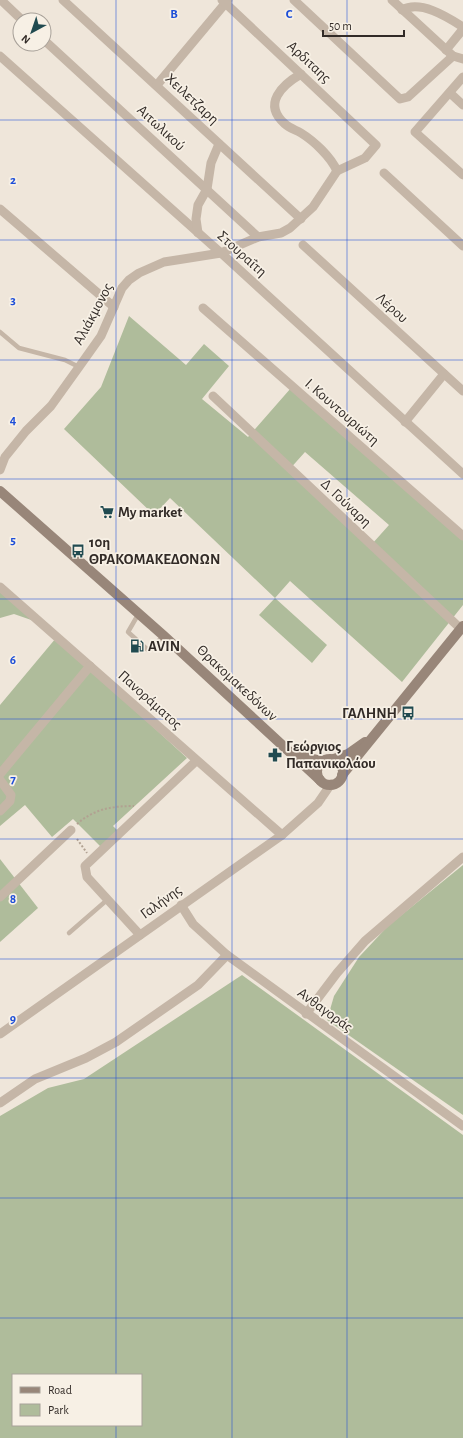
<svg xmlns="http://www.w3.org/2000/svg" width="463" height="1438" font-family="'Alegreya Sans',sans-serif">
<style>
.green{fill:#afbc9b;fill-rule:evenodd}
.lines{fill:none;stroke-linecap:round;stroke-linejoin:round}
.path{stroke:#b1a191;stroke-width:2;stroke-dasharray:2 2;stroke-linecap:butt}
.service{stroke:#c5b6a7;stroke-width:4.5}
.minor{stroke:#c5b6a7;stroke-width:9}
.secondary{stroke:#988679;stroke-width:10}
.grid{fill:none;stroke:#1d4ed8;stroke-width:1;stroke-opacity:0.55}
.labels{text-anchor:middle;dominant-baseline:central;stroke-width:3.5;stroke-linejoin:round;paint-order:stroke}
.street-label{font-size:15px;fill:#322b27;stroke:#f7f0e5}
.poi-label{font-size:15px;font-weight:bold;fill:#322b27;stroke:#f7f0e5;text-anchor:start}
.grid-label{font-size:13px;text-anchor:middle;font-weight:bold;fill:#1d4ed8;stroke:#f7f0e5;stroke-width:3.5;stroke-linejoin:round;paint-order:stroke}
</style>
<rect width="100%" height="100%" fill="#efe6da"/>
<g class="green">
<path d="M129 316 186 365 204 344 229 366 202 399 248 437 291 388 463 540V605L402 682 290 581 275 598 327 645 312 663 259 615 275 598 170 498 154 515 64 429 101 387ZM305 452 389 525 372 544 288 471Z"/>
<polygon points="0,589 37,622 14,614 0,618"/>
<polygon points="56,638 187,758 113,826 121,834 104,850 73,819 52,837 25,805 0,826 0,705"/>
<polygon points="0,859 38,908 0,942"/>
<polygon points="463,865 463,1115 327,1020 334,996 359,957 388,926"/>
<path d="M242 975 463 1135V1438H0V1116L48 1088 84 1079ZM13 1375H141V1425H13Z"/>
</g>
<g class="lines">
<g class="path">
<path d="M77 824C94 809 112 806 134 806"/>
<polyline points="77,839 87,853"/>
</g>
<g class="service">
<polyline points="0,332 19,348 65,360 79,367"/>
<polyline points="139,613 128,632 148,650 164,636"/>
<polyline points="69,933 107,900"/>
</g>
<g class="minor">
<polyline points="1,0 22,20"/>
<polyline points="63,0 301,219"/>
<polyline points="294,0 400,99 408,97 453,56 463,59"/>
<polyline points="392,0 453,56"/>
<path d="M402 10C420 0 446 16 463 27"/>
<polyline points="44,40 258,237"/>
<polyline points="446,50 463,29"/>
<polyline points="0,56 221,253 463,474"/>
<path d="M301 74C282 85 262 104 285 124 289 128 296 130 301 133 314 141 331 157 337 171"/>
<polyline points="463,77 415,132 463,175"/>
<polyline points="157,85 228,0"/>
<polyline points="450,93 463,105"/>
<polyline points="384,173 463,246"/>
<polyline points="0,209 114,307"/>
<polyline points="198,233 196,219 198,205 207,189 211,163 219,144"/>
<polyline points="303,245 463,391"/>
<polyline points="203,308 463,536"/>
<polyline points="213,396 461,629"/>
<polyline points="405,422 444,374"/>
<polyline points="0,470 5,457 26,431 51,406 79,367 101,336 122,288 129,280 139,273 164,262 221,253 258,237 281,233 290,228 313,207 337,171 365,158 376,145 222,0"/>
<polyline points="0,587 282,835"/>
<polyline points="0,774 90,666"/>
<polyline points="0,780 11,795 10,801 0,811"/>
<polyline points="0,897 71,830"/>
<polyline points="181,905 193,924 227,955 463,1126"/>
<polyline points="140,935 87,877 85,866 196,761"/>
<polyline points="306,1014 337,973 365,941 463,857"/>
<polyline points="0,1034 282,835 318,803 331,784"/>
<polyline points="0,1103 35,1079 86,1058 116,1042 198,985 227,955"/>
</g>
<g class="secondary">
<polyline points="0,491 164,636 320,780"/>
<polyline points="293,754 322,761"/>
<polyline points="334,759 348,754 365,742"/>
<circle cx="330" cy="772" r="13"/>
<polyline points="342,775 463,626"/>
</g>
</g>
<path class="grid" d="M116 0V1375M232 0V1438M347 0V1438M0 120H463M0 240H463M0 360H463M0 479H463M0 599H463M0 719H463M0 839H463M0 959H463M0 1078H463M0 1198H463M0 1318H463M116 1425V1438"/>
<defs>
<g id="supermarket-bare" transform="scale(1.08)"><path d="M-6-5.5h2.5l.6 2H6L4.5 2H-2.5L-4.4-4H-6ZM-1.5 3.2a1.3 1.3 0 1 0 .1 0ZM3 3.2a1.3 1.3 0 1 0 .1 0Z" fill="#204a50" stroke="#f7f0e5" stroke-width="2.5" paint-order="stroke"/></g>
<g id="bus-bare" transform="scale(1.08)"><path d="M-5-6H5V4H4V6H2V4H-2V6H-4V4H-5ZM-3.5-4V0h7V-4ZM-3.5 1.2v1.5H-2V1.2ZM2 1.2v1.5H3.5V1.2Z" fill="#204a50" stroke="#f7f0e5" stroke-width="2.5" paint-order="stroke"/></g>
<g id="fuel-bare" transform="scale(1.08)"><path d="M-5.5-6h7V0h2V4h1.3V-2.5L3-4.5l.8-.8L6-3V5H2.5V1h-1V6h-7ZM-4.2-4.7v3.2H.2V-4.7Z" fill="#204a50" stroke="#f7f0e5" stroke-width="2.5" paint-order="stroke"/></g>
<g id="pharmacy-bare" transform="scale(1.08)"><path d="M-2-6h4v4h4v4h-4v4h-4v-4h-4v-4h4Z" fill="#204a50" stroke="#f7f0e5" stroke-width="2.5" paint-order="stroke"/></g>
</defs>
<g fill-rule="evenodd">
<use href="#supermarket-bare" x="107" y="512"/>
<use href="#bus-bare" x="78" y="551"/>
<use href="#fuel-bare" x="137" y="646"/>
<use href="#bus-bare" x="408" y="713"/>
<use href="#pharmacy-bare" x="275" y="755"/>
</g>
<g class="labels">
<g class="street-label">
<text transform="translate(309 62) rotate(43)">Αρδιταης</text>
<text transform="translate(192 99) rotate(43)">Χειλετζαρη</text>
<text transform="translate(161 128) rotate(43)">Αιτωλικού</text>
<text transform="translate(242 254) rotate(42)">Στουραΐτη</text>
<text transform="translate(392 308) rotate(42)">Λέρου</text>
<text transform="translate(93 314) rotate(-62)">Αλιάκμονος</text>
<text transform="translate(342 412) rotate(41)">Ι. Κουντουριώτη</text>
<text transform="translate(346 503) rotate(43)">Δ. Γούναρη</text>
<text transform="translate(237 683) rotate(43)">Θρακομακεδόνων</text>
<text transform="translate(150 700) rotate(42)">Πανοράματος</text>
<text transform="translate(161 902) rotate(-36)">Γαλήνης</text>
<text transform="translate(325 1010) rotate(36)">Ανθαγοράς</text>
</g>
<g class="poi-label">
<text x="118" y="512">My market</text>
<text x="89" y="542">10η<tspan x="89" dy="17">ΘΡΑΚΟΜΑΚΕΔΟΝΩΝ</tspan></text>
<text x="148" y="646">AVIN</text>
<text x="397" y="713" text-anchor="end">ΓΑΛΗΝΗ</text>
<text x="286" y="746">Γεώργιος<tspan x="286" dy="17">Παπανικολάου</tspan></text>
</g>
</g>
<g class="grid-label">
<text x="174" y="18">B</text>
<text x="289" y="18">C</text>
<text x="13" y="184">2</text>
<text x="13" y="304">3</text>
<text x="13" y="424">4</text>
<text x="13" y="544">5</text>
<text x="13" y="664">6</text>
<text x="13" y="783">7</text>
<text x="13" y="903">8</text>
<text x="13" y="1023">9</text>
</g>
<rect x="12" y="1374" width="130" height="52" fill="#f7f0e5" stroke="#a8a199"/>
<rect x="20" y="1387" width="20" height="6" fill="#988679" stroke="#a8a199"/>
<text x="48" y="1394" font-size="12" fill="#322b27">Road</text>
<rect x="20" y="1404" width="20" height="12" fill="#afbc9b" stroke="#a8a199"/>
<text x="48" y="1414" font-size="12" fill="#322b27">Park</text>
<g transform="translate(32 32) rotate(220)"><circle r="19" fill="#f7f0e5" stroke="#a8a199"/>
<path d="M0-3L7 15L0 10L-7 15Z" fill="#204a50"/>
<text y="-6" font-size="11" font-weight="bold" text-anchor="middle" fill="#322b27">N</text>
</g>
<path d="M323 30v6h81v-6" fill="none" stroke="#322b27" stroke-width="2"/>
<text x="329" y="30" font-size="12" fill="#322b27" stroke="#f7f0e5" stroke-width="3" paint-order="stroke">50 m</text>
</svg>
